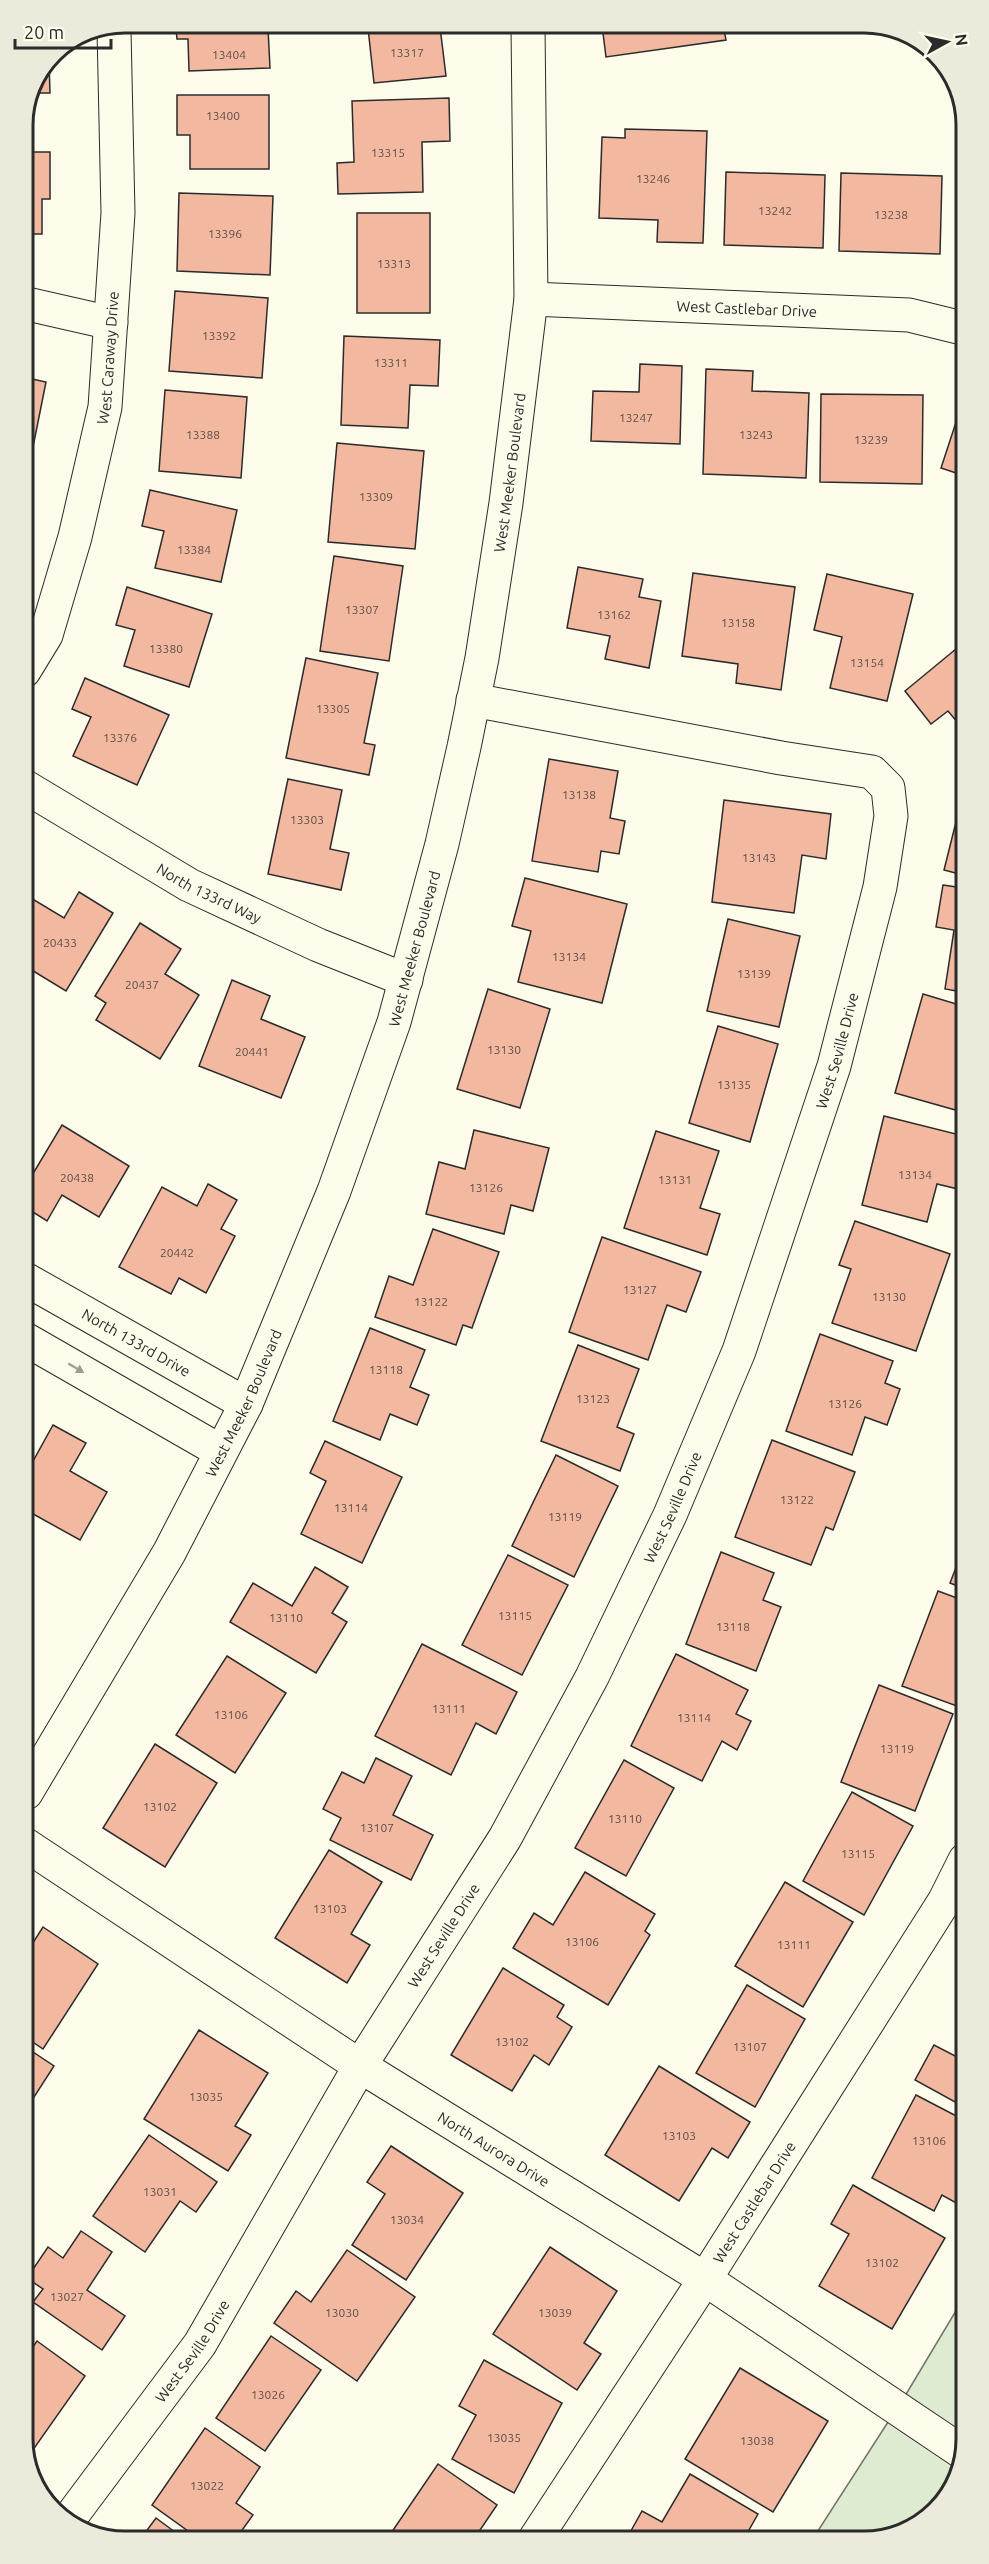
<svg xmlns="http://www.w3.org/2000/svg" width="989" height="2564" font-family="Ubuntu,sans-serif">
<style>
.green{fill:#deebd1;stroke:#74746e;stroke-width:1.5}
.building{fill:#f2b8a0;stroke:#2b2b2b;stroke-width:1.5}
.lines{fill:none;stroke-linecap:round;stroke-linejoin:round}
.minor-casing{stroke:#2b2b2b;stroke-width:35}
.minor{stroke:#fdfbea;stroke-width:33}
.oneway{fill:#9e9d94}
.labels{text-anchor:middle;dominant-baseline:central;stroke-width:4.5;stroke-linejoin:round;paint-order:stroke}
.number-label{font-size:12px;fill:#5d4e48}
.street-label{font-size:15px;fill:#2b2b2b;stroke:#fdfbea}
.rim{fill:none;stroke:#2b2b2b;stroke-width:3}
</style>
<rect width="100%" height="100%" fill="#fdfbea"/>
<polygon class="green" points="966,2294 966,2439 945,2501 896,2536 814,2537 908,2391"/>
<g class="building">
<polygon points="723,24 726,40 606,57 602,25"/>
<polygon points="440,27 446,76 374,83 368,28"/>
<polygon points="268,28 270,68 189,71 188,39 177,39 176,29"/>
<polygon points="49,61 50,93 34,93"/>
<polygon points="177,95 269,95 269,169 190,169 190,135 177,135"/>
<polygon points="449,98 450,141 422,142 423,192 338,194 337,163 354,162 352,101"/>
<polygon points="625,129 707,131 703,243 657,242 658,220 599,218 602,137 625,138"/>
<polygon points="23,152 50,152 50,199 42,199 42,234 23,234"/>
<polygon points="726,172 825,175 823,248 724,245"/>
<polygon points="841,173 942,176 940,254 839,251"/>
<polygon points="179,193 273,196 270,275 177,271"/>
<rect x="357" y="213" width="73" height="100"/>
<polygon points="175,291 268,298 262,378 169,371"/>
<polygon points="344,336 440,340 438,386 410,385 408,428 341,425"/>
<polygon points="640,364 682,366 680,444 591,441 593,391 639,392"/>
<polygon points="706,369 753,371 752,391 809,393 806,478 703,474"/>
<polygon points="23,377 46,382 30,462 23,460"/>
<polygon points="165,390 247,397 241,478 159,471"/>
<polygon points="821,394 923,395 922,484 820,482"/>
<polygon points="962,404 962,475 941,468"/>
<polygon points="337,443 424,451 415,549 328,542"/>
<polygon points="150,490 237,510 221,582 155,568 164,531 142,526"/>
<polygon points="334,556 403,566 389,661 320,651"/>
<polygon points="578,567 643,579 639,597 661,601 649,668 605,659 610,636 567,628"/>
<polygon points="693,573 795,587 781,690 736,683 738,664 682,656"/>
<polygon points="827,574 913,594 887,701 830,688 842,637 814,630"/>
<polygon points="127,587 212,614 189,687 124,666 135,630 116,625"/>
<polygon points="962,644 963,729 948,711 931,724 905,691"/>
<polygon points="306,658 378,673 364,743 375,745 369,775 286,758"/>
<polygon points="85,678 169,715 137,785 73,756 91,717 72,709"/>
<polygon points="549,759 618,771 610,818 625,821 619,854 601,851 598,872 532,861"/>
<polygon points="288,779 342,790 330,849 349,853 341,890 268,874"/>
<polygon points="963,794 963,875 944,870"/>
<polygon points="724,800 831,814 826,859 802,855 794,913 712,902"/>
<polygon points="525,878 627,904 602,1003 518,982 531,931 512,926"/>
<polygon points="943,885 963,888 963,992 945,989 954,930 936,927"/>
<polygon points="79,892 113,913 66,991 25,966 24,909 31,898 64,918"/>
<polygon points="728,919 800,936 779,1027 707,1011"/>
<polygon points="140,923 181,949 165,974 199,995 160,1059 96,1020 106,1003 95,996"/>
<polygon points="232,980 270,996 261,1019 305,1037 281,1098 199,1066"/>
<polygon points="488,989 550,1009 520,1108 457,1089"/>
<polygon points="923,994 963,1006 963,1095 959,1111 895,1093"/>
<polygon points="718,1026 778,1044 750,1142 689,1123"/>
<polygon points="884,1116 964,1136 964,1164 958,1189 937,1184 927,1222 862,1205"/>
<polygon points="62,1125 129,1166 99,1217 62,1195 47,1221 25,1207 25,1187"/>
<polygon points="474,1130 549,1148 533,1211 511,1205 504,1234 426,1214 439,1162 465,1169"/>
<polygon points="656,1131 719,1151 700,1208 720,1214 707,1255 624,1228"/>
<polygon points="208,1184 237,1200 221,1229 235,1236 206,1293 179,1278 171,1294 119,1267 162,1187 197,1206"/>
<polygon points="855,1221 950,1254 916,1351 832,1323 851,1269 839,1265"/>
<polygon points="433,1229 499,1252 472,1328 463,1325 456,1345 375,1317 389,1276 413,1285"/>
<polygon points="602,1237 701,1272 686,1312 667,1305 648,1360 569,1332"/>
<polygon points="370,1328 425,1350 410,1387 429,1395 417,1425 390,1414 380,1440 333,1421"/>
<polygon points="820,1334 893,1361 885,1383 900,1389 887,1425 865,1417 852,1455 786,1431"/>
<polygon points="578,1345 639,1369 617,1427 634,1434 620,1471 541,1441"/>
<polygon points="53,1425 86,1443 70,1471 107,1492 80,1540 26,1510 26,1474"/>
<polygon points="772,1440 855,1472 833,1530 826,1527 811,1565 735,1537"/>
<polygon points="325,1441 402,1477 362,1563 301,1534 326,1481 310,1473"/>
<polygon points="556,1455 618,1486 574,1577 512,1546"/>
<polygon points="964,1547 965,1589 950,1583"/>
<polygon points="721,1552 774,1573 763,1600 781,1607 756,1671 686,1644"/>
<polygon points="508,1555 568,1585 522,1675 462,1645"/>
<polygon points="315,1567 348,1587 332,1613 347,1622 316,1673 230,1622 253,1583 292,1606"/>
<polygon points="938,1591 965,1601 965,1709 902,1686"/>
<polygon points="422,1644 517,1692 496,1734 476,1723 451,1775 375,1736"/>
<polygon points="676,1654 748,1690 736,1714 751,1721 737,1750 722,1741 702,1781 631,1746"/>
<polygon points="227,1656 286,1693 235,1773 176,1735"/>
<polygon points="879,1685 953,1714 915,1811 841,1782"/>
<polygon points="155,1744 217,1783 165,1867 103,1828"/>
<polygon points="376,1758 412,1776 393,1815 433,1835 411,1880 330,1840 341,1818 323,1809 342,1772 364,1783"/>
<polygon points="624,1760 674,1788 626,1876 575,1848"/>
<polygon points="852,1792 913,1826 864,1915 803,1881"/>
<polygon points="329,1850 382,1882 351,1934 370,1945 347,1983 275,1938"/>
<polygon points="585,1872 655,1914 645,1931 650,1935 608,2005 513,1948 534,1913 553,1925"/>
<polygon points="785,1882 853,1922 803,2007 735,1966"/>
<polygon points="43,1927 98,1964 43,2049 27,2038 27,1952"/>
<polygon points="503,1968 564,2005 557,2017 572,2027 549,2065 534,2055 512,2091 451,2055"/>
<polygon points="747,1985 805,2019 755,2107 696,2073"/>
<polygon points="199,2030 268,2073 235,2126 251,2135 228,2171 144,2119"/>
<polygon points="966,2042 966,2108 915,2080 934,2045 957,2057"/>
<polygon points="27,2048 54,2066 27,2108"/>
<polygon points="659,2066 750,2122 728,2158 712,2148 679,2201 605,2155"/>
<polygon points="916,2095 966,2121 966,2160 963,2165 966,2166 966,2188 958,2204 942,2195 934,2211 872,2178"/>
<polygon points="149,2135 217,2182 196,2212 180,2201 145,2252 93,2216"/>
<polygon points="391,2146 463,2193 406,2280 352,2245 385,2194 367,2182"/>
<polygon points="853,2185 945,2238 892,2329 819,2286 849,2234 831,2224"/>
<polygon points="81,2231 112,2252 87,2290 125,2316 102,2350 33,2302 43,2289 27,2278 48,2247 63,2258"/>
<polygon points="550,2247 617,2291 584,2343 601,2354 577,2390 493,2334"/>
<polygon points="347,2250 415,2297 357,2381 274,2323 296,2291 311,2302"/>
<polygon points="271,2336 321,2370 265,2451 216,2418"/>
<polygon points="37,2341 85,2376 28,2457 28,2354"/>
<polygon points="484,2360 562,2403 514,2493 452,2459 476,2415 459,2406"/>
<polygon points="740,2368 828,2421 773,2512 685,2459"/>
<polygon points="205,2428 260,2467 236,2503 253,2515 235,2540 202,2541 152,2505"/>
<polygon points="438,2464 497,2505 474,2539 387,2539"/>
<polygon points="690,2474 758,2514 745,2537 627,2538 642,2511 662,2522"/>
<polygon points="156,2518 187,2541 139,2541"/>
</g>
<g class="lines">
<g class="minor-casing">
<g id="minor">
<path id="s1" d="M531 299 909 315 962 328"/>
<polyline points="23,303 111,323"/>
<path id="s2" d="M24 671 46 635 75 537 105 407 118 213 114 30"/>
<path id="s3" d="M24 786 189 885 318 945 406 980"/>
<path id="s4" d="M25 1279 246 1404"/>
<polyline points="25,1339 220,1451"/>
<path id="s5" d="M26 1793 169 1553 246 1404 334 1191 394 1022 442 844 464 747 482 658 506 503 531 299 528 26"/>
<path id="s6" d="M26 1845 360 2066 705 2279 962 2452"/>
<path id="s7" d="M67 2522 200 2344 360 2066 505 1838 592 1677 670 1515 739 1351 834 1066 880 887 891 816 888 788 872 772 781 758 473 700"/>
<path id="s8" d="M535 2539 705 2279 945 1900 965 1860"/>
</g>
</g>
<use href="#minor" class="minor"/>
</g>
<defs><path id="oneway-solid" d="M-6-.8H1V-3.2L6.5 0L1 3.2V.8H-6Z" transform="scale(1.5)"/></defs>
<use class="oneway" href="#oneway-solid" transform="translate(76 1368) rotate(30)"/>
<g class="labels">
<g class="number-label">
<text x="407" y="52">13317</text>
<text x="229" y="54">13404</text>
<text x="223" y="115">13400</text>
<text x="388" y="152">13315</text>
<text x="653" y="178">13246</text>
<text x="775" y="210">13242</text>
<text x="891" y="214">13238</text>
<text x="225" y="233">13396</text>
<text x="394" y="263">13313</text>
<text x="219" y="335">13392</text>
<text x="391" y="362">13311</text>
<text x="636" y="417">13247</text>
<text x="203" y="434">13388</text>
<text x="756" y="434">13243</text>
<text x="871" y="439">13239</text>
<text x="376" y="496">13309</text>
<text x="194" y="549">13384</text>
<text x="362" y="609">13307</text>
<text x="614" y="614">13162</text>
<text x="738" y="622">13158</text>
<text x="166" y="648">13380</text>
<text x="867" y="662">13154</text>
<text x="333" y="708">13305</text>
<text x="120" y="737">13376</text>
<text x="579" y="794">13138</text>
<text x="307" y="819">13303</text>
<text x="759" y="857">13143</text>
<text x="60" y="942">20433</text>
<text x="569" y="956">13134</text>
<text x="754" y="973">13139</text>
<text x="142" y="984">20437</text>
<text x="504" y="1049">13130</text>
<text x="252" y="1051">20441</text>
<text x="734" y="1084">13135</text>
<text x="915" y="1174">13134</text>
<text x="77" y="1177">20438</text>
<text x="675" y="1179">13131</text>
<text x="486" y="1187">13126</text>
<text x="177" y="1252">20442</text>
<text x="640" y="1289">13127</text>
<text x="889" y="1296">13130</text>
<text x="431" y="1301">13122</text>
<text x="386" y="1369">13118</text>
<text x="593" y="1398">13123</text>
<text x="845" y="1403">13126</text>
<text x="797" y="1499">13122</text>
<text x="351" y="1507">13114</text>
<text x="565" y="1516">13119</text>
<text x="515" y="1615">13115</text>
<text x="286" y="1617">13110</text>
<text x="733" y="1626">13118</text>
<text x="449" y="1708">13111</text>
<text x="231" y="1714">13106</text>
<text x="694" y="1717">13114</text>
<text x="897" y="1748">13119</text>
<text x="160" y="1806">13102</text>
<text x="625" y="1818">13110</text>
<text x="377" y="1827">13107</text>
<text x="858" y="1853">13115</text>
<text x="330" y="1908">13103</text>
<text x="582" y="1941">13106</text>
<text x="794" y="1944">13111</text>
<text x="512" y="2041">13102</text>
<text x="750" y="2046">13107</text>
<text x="206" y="2096">13035</text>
<text x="679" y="2135">13103</text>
<text x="929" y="2140">13106</text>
<text x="160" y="2191">13031</text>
<text x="407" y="2219">13034</text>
<text x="882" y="2262">13102</text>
<text x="67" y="2296">13027</text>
<text x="342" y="2312">13030</text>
<text x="555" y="2312">13039</text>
<text x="268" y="2394">13026</text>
<text x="504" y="2437">13035</text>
<text x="757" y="2440">13038</text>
<text x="207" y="2485">13022</text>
</g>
<g class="street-label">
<text stroke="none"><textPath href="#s1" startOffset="216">West Castlebar Drive</textPath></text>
<text stroke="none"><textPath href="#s2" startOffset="327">West Caraway Drive</textPath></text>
<text stroke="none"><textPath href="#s5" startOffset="1419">West Meeker Boulevard</textPath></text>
<text stroke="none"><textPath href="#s3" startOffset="214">North 133rd Way</textPath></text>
<text stroke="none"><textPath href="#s5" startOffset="933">West Meeker Boulevard</textPath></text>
<text stroke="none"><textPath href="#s7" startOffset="1670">West Seville Drive</textPath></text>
<text stroke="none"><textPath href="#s4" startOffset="128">North 133rd Drive</textPath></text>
<text stroke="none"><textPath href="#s5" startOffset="447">West Meeker Boulevard</textPath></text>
<text stroke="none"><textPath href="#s7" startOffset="1184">West Seville Drive</textPath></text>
<text stroke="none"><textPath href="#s7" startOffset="698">West Seville Drive</textPath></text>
<text stroke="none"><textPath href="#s6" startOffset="558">North Aurora Drive</textPath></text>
<text stroke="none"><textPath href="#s8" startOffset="402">West Castlebar Drive</textPath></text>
<text stroke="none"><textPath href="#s7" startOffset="212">West Seville Drive</textPath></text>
</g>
</g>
<path d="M0 0H989V2564H0ZM125 33H864A92 92 0 0 1 956 125V2439A92 92 0 0 1 864 2531H125A92 92 0 0 1 33 2439V125A92 92 0 0 1 125 33Z" fill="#eceadb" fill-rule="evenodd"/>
<path class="rim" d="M125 33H864A92 92 0 0 1 956 125V2439A92 92 0 0 1 864 2531H125A92 92 0 0 1 33 2439V125A92 92 0 0 1 125 33Z"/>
<g transform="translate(947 42) rotate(82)" stroke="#fdfbea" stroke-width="4.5" paint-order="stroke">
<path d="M0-4.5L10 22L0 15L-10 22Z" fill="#2b2b2b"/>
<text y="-9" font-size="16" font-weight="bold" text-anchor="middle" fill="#2b2b2b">N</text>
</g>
<path d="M15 39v9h96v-9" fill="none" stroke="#2b2b2b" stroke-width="3"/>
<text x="24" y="39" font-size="18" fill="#2b2b2b" stroke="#fdfbea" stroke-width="4.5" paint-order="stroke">20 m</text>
</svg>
